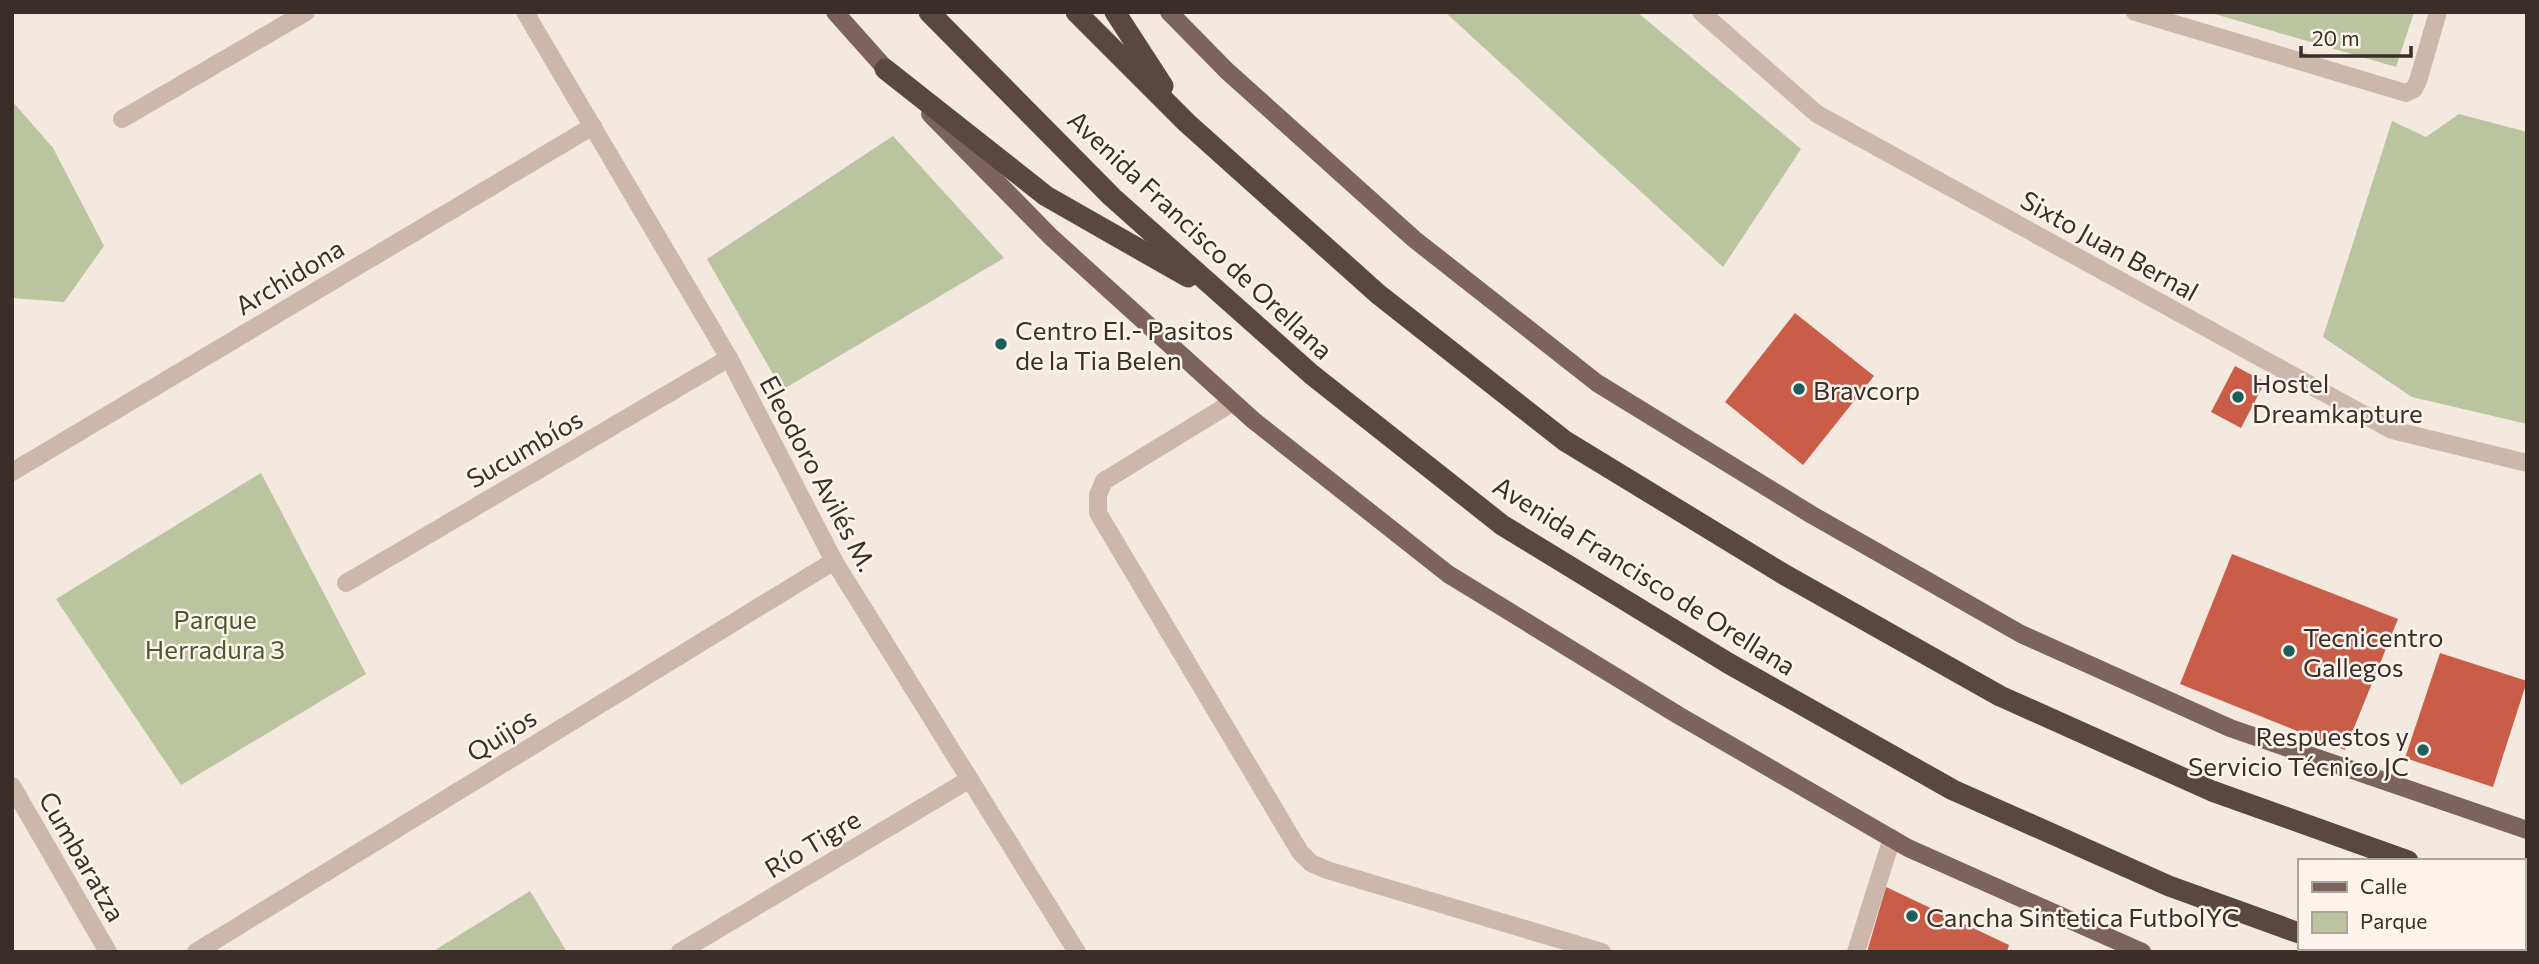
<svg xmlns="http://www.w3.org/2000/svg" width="2539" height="964" font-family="Commissioner,sans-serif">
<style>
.green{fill:#bac49e}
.building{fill:#ca5d48}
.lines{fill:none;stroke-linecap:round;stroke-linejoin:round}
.minor{stroke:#cdb7aa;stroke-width:18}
.major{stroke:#7c635b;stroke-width:18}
.highway{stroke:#5b4741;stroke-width:21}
.poi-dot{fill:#1e5e5d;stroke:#fbf3ec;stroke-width:2.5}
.labels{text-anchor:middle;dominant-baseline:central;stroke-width:5;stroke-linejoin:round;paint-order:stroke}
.street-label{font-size:26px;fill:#3a2e2a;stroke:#fbf3ec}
.poi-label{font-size:26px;fill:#3a2e2a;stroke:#fbf3ec;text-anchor:start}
.park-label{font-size:26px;fill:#4d592d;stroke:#fbf3ec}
</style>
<rect width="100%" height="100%" fill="#f4e9df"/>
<g class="green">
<polygon points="1445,12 1637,12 1801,149 1723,267"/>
<polygon points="2208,12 2414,12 2396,67"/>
<polygon points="12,101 53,148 104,246 64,302 12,298"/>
<polygon points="2459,114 2527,132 2527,424 2412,397 2323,337 2392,121 2426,137"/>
<polygon points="893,136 1004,258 782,390 707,259"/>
<polygon points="261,473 366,674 181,785 56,599"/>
<polygon points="530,891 567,952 432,952"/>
</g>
<g class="building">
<polygon points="1795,313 1874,376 1803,465 1725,402"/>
<polygon points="2235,366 2265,382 2241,428 2211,412"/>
<polygon points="2232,554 2398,619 2345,750 2180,684"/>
<polygon points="2440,653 2527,681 2493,787 2405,758"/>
<polygon points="1886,887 2009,945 2007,952 1867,952"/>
</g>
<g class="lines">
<g class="minor">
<polyline points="525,12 729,358 834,561 1077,952"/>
<polyline points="1701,12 1817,114 2392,430 2527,463"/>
<polyline points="2135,12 2406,93 2414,89 2418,81 2438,12"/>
<polyline points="122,119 306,12"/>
<polyline points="1233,402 1104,481 1098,495 1098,513 1300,852 1311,863 1327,870 1602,952"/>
<polyline points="12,472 593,126"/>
<polyline points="346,583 729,358"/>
<polyline points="12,786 108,952"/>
<polyline points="196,952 834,561"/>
<polyline points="680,952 970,779"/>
<polyline points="1856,952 1892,838"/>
</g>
<g class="major">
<polyline points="835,12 893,77"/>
<polyline points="1169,12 1227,71 1414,239 1597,383 1812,515 2021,634 2230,728 2527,830"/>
<polyline points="930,114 1051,237 1253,420 1448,574 1678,715 1908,848 2142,952"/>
</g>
<g class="highway">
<polyline points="929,12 1112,197 1311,374 1502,525 1728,663 1953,790 2169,886 2299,933"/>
<polyline points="1076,12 1187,123 1378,294 1565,441 1785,575 2000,696 2212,791 2408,861"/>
<polyline points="1115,12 1163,86"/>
<polyline points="885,69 1046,196 1188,277"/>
<polyline points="2523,897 2527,898"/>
<polyline points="2342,948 2351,952"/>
</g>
</g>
<g class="poi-dot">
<circle cx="1001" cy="344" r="7"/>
<circle cx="1799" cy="389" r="7"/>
<circle cx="2238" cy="397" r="7"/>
<circle cx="2289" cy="651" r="7"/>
<circle cx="2423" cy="750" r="7"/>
<circle cx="1912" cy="916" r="7"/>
</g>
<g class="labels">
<g class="street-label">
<text transform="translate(1201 234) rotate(43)">Avenida Francisco de Orellana</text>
<text transform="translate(2110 245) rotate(29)">Sixto Juan Bernal</text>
<text transform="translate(289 276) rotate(-31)">Archidona</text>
<text transform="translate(524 448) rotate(-30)">Sucumbíos</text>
<text transform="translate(819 473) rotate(62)">Eleodoro Avilés M.</text>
<text transform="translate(1645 575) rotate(32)">Avenida Francisco de Orellana</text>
<text transform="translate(501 734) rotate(-32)">Quijos</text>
<text transform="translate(812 843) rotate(-31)">Río Tigre</text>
<text transform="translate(83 856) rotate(60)">Cumbaratza</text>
</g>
<g class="poi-label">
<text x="1015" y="329">Centro EI.- Pasitos<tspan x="1015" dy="30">de la Tia Belen</tspan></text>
<text x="2252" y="382">Hostel<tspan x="2252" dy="30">Dreamkapture</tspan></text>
<text x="1813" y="389">Bravcorp</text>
<text x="2303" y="636">Tecnicentro<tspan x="2303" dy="30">Gallegos</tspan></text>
<text x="2409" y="735" text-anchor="end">Respuestos y<tspan x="2409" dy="30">Servicio Técnico JC</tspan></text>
<text x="1926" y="916">Cancha Sintetica FutbolYC</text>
</g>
<g class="park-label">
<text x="215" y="618">Parque<tspan x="215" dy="30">Herradura 3</tspan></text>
</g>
</g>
<rect width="2539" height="964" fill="none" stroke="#3a2e2a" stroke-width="28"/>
<rect x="2298" y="859" width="228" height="91" fill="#fbf3ec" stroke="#aea49e" stroke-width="2"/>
<rect x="2312" y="882" width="35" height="10" fill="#7c635b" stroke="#aea49e" stroke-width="2"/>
<text x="2360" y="894" font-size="21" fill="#3a2e2a">Calle</text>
<rect x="2312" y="912" width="35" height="21" fill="#bac49e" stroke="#aea49e" stroke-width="2"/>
<text x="2360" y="929" font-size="21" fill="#3a2e2a">Parque</text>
<path d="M2301 46v10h110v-10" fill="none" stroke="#3a2e2a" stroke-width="3.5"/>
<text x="2312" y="46" font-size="21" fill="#3a2e2a" stroke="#fbf3ec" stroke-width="5" paint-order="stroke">20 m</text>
</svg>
